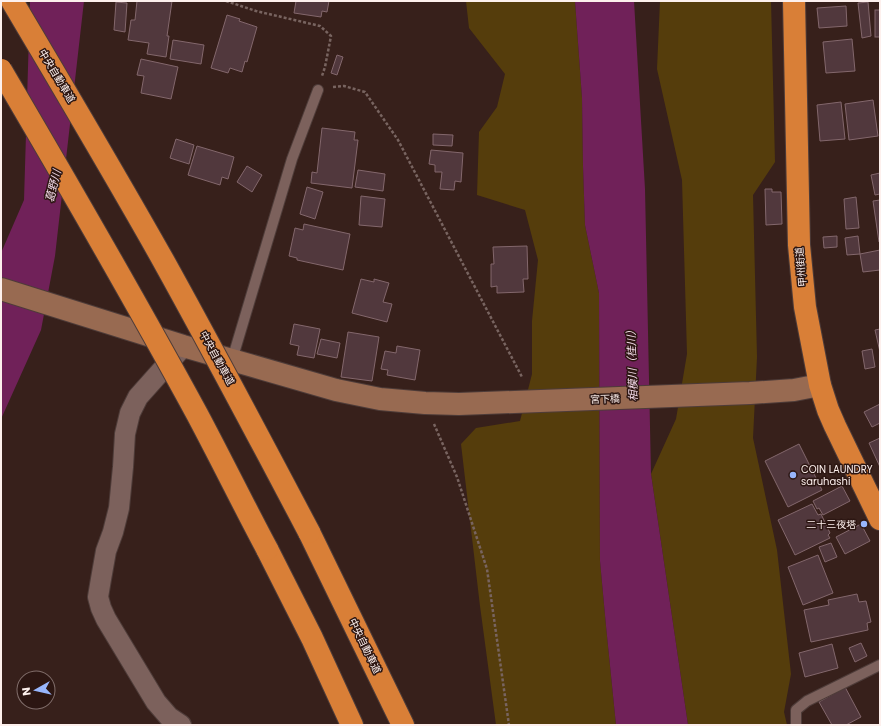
<svg xmlns="http://www.w3.org/2000/svg" width="881" height="726" font-family="Poppins,'Noto Sans JP',sans-serif">
<style>
.green{fill:#553d0c}
.water{fill:#702159}
.building{fill:#51383d;stroke:#83676c}
.lines{fill:none;stroke-linecap:round;stroke-linejoin:round}
.lane-casing{stroke:#4e3c39;stroke-width:12}
.street-casing{stroke:#4e3c39;stroke-width:22}
.secondary-casing{stroke:#4e3c39;stroke-width:24}
.highway-casing{stroke:#4e3c39;stroke-width:24}
.path{stroke:#786460;stroke-width:2.5;stroke-dasharray:3 2;stroke-linecap:butt}
.lane{stroke:#7c615c;stroke-width:10}
.street{stroke:#7c615c;stroke-width:20}
.secondary{stroke:#986a51;stroke-width:22}
.highway{stroke:#d97f37;stroke-width:22}
.highway-bridge-casing{stroke:#4e3c39;stroke-width:24;stroke-linecap:butt}
.highway-bridge{stroke:#d97f37;stroke-width:22}
.poi-dot{fill:#98b6fd;stroke:#2c1612;stroke-width:1.5}
.labels{text-anchor:middle;dominant-baseline:central;stroke-width:3;stroke-linejoin:round;paint-order:stroke}
.street-label{font-size:10px;fill:#fdf0ed;stroke:#2c1612}
.poi-label{font-size:10px;fill:#fdf0ed;stroke:#2c1612;text-anchor:start}
.water-label{font-size:11px;font-style:italic;fill:#f1d9e7;stroke:#2c1612}
</style>
<rect width="100%" height="100%" fill="#37201b"/>
<g class="green">
<polygon points="466,1 575,1 582,98 583,166 585,225 599,293 600,561 606,626 616,725 496,725 480,606 461,444 476,428 520,421 532,374 532,321 538,260 525,210 477,195 479,132 497,107 505,74 469,28"/>
<polygon points="660,1 771,1 775,162 753,195 757,357 753,438 777,550 791,674 784,712 787,725 688,725 651,474 676,419 687,354 682,180 657,69"/>
</g>
<g class="water">
<polygon points="30,1 84,1 55,256 41,330 1,419 1,253 24,200"/>
<polygon points="575,1 634,1 645,189 651,474 688,725 616,725 606,626 600,561 599,293 585,225 583,166 582,98"/>
</g>
<g class="building">
<polygon points="137,1 172,1 167,36 169,36 166,57 147,54 149,43 128,40 131,20 135,20"/>
<polygon points="296,1 329,1 327,12 322,11 321,17 294,13"/>
<polygon points="116,2 127,3 125,32 114,30"/>
<polygon points="868,2 871,36 862,38 858,3"/>
<polygon points="846,6 847,26 819,28 817,8"/>
<rect x="875" y="10" width="5" height="27"/>
<polygon points="227,15 240,19 239,21 257,27 247,62 245,61 242,72 230,68 228,73 211,68"/>
<polygon points="852,39 855,71 826,73 823,42"/>
<polygon points="173,40 204,45 201,64 170,59"/>
<polygon points="337,55 343,57 337,75 331,73"/>
<polygon points="141,59 178,67 171,99 141,93 144,76 137,75"/>
<polygon points="873,100 878,136 849,140 845,104"/>
<polygon points="841,102 845,139 820,141 817,105"/>
<polygon points="322,128 355,132 354,140 358,140 352,188 311,183 312,172 317,173"/>
<polygon points="433,134 453,135 452,146 433,145"/>
<polygon points="176,139 194,145 189,164 170,158"/>
<polygon points="197,146 234,157 228,179 222,177 220,185 188,175"/>
<polygon points="431,150 463,153 461,182 455,181 454,190 440,189 442,172 435,172 435,165 429,164"/>
<polygon points="247,166 262,175 252,192 237,182"/>
<polygon points="358,170 385,174 383,191 355,187"/>
<polygon points="880,173 880,194 875,195 871,175"/>
<polygon points="307,187 323,192 315,219 300,214"/>
<polygon points="765,189 772,189 772,192 781,192 782,224 766,225"/>
<polygon points="361,196 385,199 382,227 359,225"/>
<polygon points="856,197 859,228 846,229 844,199"/>
<polygon points="880,200 880,242 879,242 873,201"/>
<polygon points="304,224 350,234 343,270 297,260 297,258 289,256 295,228 303,230"/>
<polygon points="837,236 837,247 824,248 823,237"/>
<polygon points="858,236 860,254 847,255 845,238"/>
<polygon points="527,246 528,279 523,279 524,292 497,293 497,286 491,287 491,264 494,264 493,247"/>
<polygon points="880,250 880,270 863,272 860,254"/>
<polygon points="361,279 374,282 374,279 389,283 383,302 392,304 387,322 352,313"/>
<polygon points="294,324 320,329 314,358 297,355 299,346 290,344"/>
<polygon points="880,329 880,352 875,330"/>
<polygon points="348,332 379,337 372,381 341,377"/>
<polygon points="321,339 340,343 337,358 317,354"/>
<polygon points="397,346 420,350 415,380 387,375 388,370 381,369 385,351 396,353"/>
<polygon points="872,349 875,367 865,369 862,351"/>
<polygon points="880,404 880,423 872,427 864,412"/>
<polygon points="880,438 880,467 869,443"/>
<polygon points="799,444 822,490 788,507 765,461"/>
<polygon points="842,486 850,501 823,515 819,508 817,509 813,501"/>
<polygon points="812,504 818,515 821,514 830,533 828,535 830,538 795,555 778,520"/>
<polygon points="861,524 870,541 845,554 836,537"/>
<polygon points="831,543 837,557 825,562 819,547"/>
<polygon points="818,555 833,593 803,605 788,567"/>
<polygon points="857,594 859,602 866,601 871,622 867,623 868,630 811,642 804,610 829,605 828,600"/>
<polygon points="861,643 867,656 855,662 849,648"/>
<polygon points="832,644 838,668 805,677 799,653"/>
<polygon points="845,687 861,717 846,725 832,725 819,702"/>
</g>
<g class="lines">
<g class="lane-casing">
<g id="lane">
<polyline points="232,360 292,159 318,90"/>
<polyline points="796,725 796,710 807,701 880,665"/>
</g>
</g>
<g class="street-casing">
<polyline id="street" points="179,351 138,397 130,413 125,434 123,467 119,508 113,532 106,551 101,579 98,597 101,608 106,619 156,702 169,717 181,725"/>
</g>
<g class="secondary-casing">
<polyline id="secondary" points="1,289 183,346 232,360 336,390 380,399 425,403 459,404 750,393 794,390 820,385"/>
</g>
<g class="highway-casing">
<g id="highway">
<polyline points="794,1 799,245 805,307 820,385 828,410 835,426 880,519"/>
<polyline points="309,532 403,725"/>
<polyline points="267,549 312,638 352,725"/>
</g>
</g>
<g class="path">
<polyline points="226,1 256,11 320,26 331,36 325,67 322,76"/>
<polyline points="333,87 344,86 365,92 398,140 522,377"/>
<polyline points="434,424 457,477 487,569 509,725"/>
</g>
<use href="#lane" class="lane"/>
<use href="#street" class="street"/>
<use href="#secondary" class="secondary"/>
<use href="#highway" class="highway"/>
<g class="highway-bridge-casing">
<g id="highway-bridge">
<path d="M12 1C63 87 114 173 163 260 213 350 261 441 309 532"/>
<path d="M1 70C68 184 134 298 197 414 221 459 243 504 267 549"/>
</g>
</g>
<use href="#highway-bridge" class="highway-bridge"/>
</g>
<g class="poi-dot">
<circle cx="793" cy="475" r="4"/>
<circle cx="864" cy="524" r="4"/>
</g>
<g class="labels">
<g class="street-label">
<text transform="translate(57 76) rotate(59)">中央自動車道</text>
<text transform="translate(801 267) rotate(-95)">甲州街道</text>
<text transform="translate(217 358) rotate(61)">中央自動車道</text>
<text transform="translate(605 399) rotate(-2)">宮下橋</text>
<text transform="translate(365 646) rotate(64)">中央自動車道</text>
</g>
<g class="poi-label">
<text x="801" y="469">COIN LAUNDRY<tspan x="801" dy="12">saruhashi</tspan></text>
<text x="856" y="524" text-anchor="end">二十三夜塔</text>
</g>
<g class="water-label">
<text transform="translate(53 186) rotate(-76)">葛野川</text>
<text transform="translate(632 363) rotate(-92)">相模川（桂川）</text>
</g>
</g>
<rect width="881" height="726" fill="none" stroke="#fdf0ed" stroke-width="4"/>
<g transform="translate(36 690) rotate(262)"><circle r="19" fill="#2c1612" stroke="#806d6a"/>
<path d="M0-3L7 15L0 10L-7 15Z" fill="#98b6fd"/>
<text y="-6" font-size="11" font-weight="bold" text-anchor="middle" fill="#fdf0ed">N</text>
</g>
</svg>
